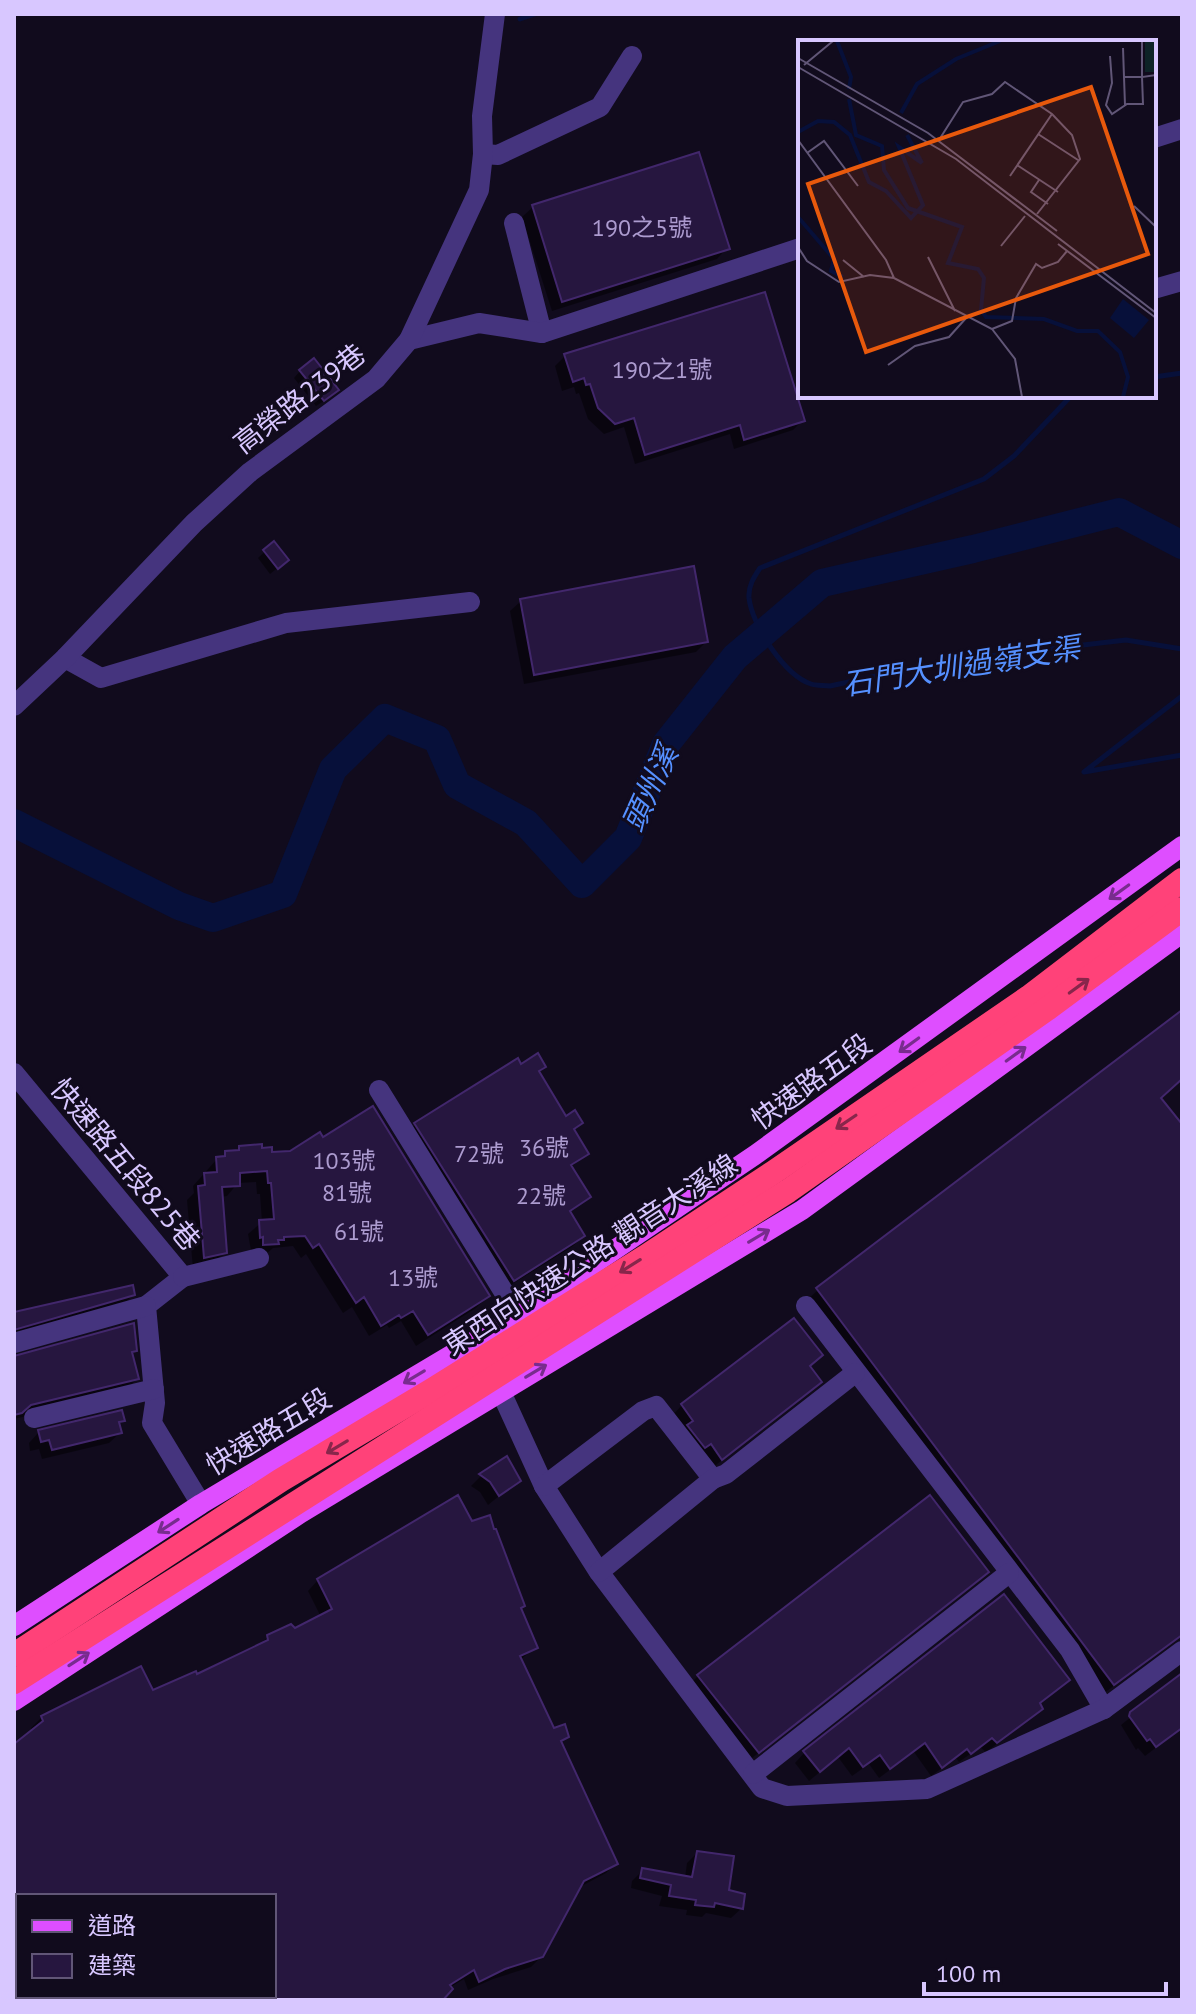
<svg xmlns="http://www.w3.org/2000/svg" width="1196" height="2014" font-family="'PT Sans','Noto Sans TC',sans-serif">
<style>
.shadow{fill:#0007}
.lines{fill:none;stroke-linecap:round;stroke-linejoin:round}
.stream{stroke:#07103a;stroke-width:5}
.river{stroke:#07103a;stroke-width:28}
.building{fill:#26163f;stroke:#42276c;stroke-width:2}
.minor{stroke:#45347e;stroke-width:20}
.major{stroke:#de4eff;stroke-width:20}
.highway{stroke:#ff4279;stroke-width:24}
.oneway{stroke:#782c8e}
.oneway2{stroke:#88264b}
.labels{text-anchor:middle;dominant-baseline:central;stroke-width:6;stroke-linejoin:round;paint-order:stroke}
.number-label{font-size:24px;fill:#ac9bcf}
.street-label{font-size:28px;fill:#d8c7ff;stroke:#110b1d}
.water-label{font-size:30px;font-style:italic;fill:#5590ff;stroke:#110b1d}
.inset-river{fill:none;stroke:#07103a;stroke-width:4}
.inset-road{fill:none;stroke:#615677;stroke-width:2}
.view{fill:#e8590c;fill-opacity:0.15;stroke:#e8590c;stroke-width:4}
.inset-edge{fill:none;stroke:#d8c7ff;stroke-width:4}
</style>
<rect width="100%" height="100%" fill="#110b1d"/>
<g class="shadow">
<polygon points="533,207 727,248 717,259 552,311 522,217"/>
<polygon points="565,356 803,420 793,430 734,449 730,434 635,464 624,427 604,434 588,419 579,393 576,394 574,387 562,391 555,366"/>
<polygon points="300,371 330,397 316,406 294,378"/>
<polygon points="273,544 280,566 270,574 258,558"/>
<polygon points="521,601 706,642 696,652 524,684 510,611"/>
<polygon points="1182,1023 1182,1078 1159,1098 1182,1127 1182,1634 1103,1694 807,1300 818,1290"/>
<polygon points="520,1066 537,1072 566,1118 581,1123 573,1131 587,1153 570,1168 588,1197 569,1213 583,1236 573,1246 503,1290 405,1134 416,1124"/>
<polygon points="240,1148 260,1150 270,1154 488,1296 476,1308 416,1346 401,1321 389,1328 387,1325 369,1336 352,1307 343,1313 306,1254 301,1258 293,1246 273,1248 265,1255 252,1256 248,1234 262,1222 260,1194 257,1194 256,1182 238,1183 227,1196 221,1197 225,1252 213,1264 193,1269 187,1200 194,1193 193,1186 217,1159"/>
<polygon points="133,1295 119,1309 14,1338 14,1314"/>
<polygon points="135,1350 131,1354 137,1379 123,1393 14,1419 14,1357"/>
<polygon points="808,1367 819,1382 711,1469 672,1416 682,1405"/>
<polygon points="122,1420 118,1425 120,1433 109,1443 42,1459 39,1449 30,1451 29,1443 39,1432"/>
<polygon points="506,1459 519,1480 488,1505 480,1492 471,1486 481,1476"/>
<polygon points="986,1572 747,1762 688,1686 698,1676"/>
<polygon points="318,1580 519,1609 536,1647 520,1660 553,1731 566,1737 560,1743 616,1863 606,1873 578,1888 542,1956 531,1967 493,1979 468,1990 464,1979 449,1988 440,2000 107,2000 105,1996 274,1996 274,1896 18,1896 18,1996 70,1996 72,2000 14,2000 14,1747 33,1732 31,1728 42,1717 152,1692 196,1677 258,1646 268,1637 295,1631 321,1617 308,1591"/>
<polygon points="1182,1676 1182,1728 1145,1756 1138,1748 1136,1750 1121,1725"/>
<polygon points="1067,1680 1038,1704 1041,1708 1031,1719 986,1752 980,1747 959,1762 956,1758 931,1776 914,1752 879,1778 869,1764 852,1776 838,1757 809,1781 795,1763 805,1752"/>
<polygon points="697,1853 742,1908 731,1918 706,1913 702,1917 686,1915 687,1910 659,1906 662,1896 631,1888 632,1881 643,1870 685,1878 687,1863"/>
</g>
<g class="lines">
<g class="stream">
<polyline points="520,19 535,14"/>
<polyline points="1154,377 1182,373"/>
<path d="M1071 396 1014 456 984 479 760 568C754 577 748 586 749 598 752 625 784 675 811 684 816 686 824 685 830 686L946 661 1126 640 1182 649"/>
<polyline points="1182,696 1084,772 1182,755"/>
</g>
<polyline class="river" points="14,823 179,906 213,918 283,894 333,769 385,718 437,739 457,785 526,823 582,884 628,838 666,744 735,657 822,583 973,549 1119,512 1182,545"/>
</g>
<g class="building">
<polygon points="699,152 730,249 562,302 532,205"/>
<polygon points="765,292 805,421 744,440 740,425 645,455 634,418 615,424 598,408 590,384 586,385 584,378 573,382 564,354"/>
<polygon points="314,358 339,390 324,401 299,370"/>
<polygon points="274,541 289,560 278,569 263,550"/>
<polygon points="694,566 708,642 534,675 520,599"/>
<polygon points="1182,1010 1182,1079 1161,1098 1182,1124 1182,1635 1114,1685 816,1288"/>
<polygon points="538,1053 546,1067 539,1071 566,1116 575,1110 583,1123 574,1129 589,1154 571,1165 591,1197 570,1211 585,1236 514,1281 414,1123 518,1058 521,1064"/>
<polygon points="373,1106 490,1296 428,1335 413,1311 401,1318 399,1315 381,1326 364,1297 356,1303 319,1244 313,1248 305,1236 284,1237 284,1240 278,1240 279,1244 263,1245 263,1237 260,1238 259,1220 274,1219 271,1183 268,1183 267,1171 240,1173 240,1186 222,1187 227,1253 204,1258 198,1186 205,1185 204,1173 217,1172 216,1157 225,1156 225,1151 239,1150 239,1146 262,1144 262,1148 272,1147 272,1152 290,1151 320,1132 323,1137"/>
<polygon points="133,1285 135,1295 14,1330 14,1312"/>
<polygon points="794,1318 823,1355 810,1366 822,1382 722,1460 711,1444 705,1448 687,1425 693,1421 681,1404"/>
<polygon points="134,1323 137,1351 132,1352 139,1379 31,1405 22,1413 14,1415 14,1356"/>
<polygon points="122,1410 125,1421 119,1422 122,1433 52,1450 49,1440 41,1442 38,1430"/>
<polygon points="507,1456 521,1481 499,1496 490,1482 479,1474"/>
<polygon points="458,1495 472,1521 490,1515 494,1529 496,1529 525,1606 521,1608 538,1648 520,1656 554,1728 565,1724 569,1737 561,1741 618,1864 584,1881 543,1957 505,1969 479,1982 474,1970 450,1985 453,1989 443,2000 274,2000 274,1896 14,1896 14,1744 43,1721 41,1716 141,1666 153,1690 196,1671 197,1674 268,1640 267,1635 291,1624 295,1628 332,1609 317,1579"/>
<polygon points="930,1495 989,1572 759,1753 697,1675"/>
<polygon points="1004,1594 1070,1680 1040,1703 1043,1709 997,1743 992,1738 971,1754 967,1749 942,1768 925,1743 890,1769 880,1755 863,1767 849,1748 820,1772 803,1751"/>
<polygon points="1182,1673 1182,1728 1156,1747 1150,1739 1147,1741 1129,1716 1130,1712"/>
<polygon points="697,1851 734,1856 729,1890 745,1894 743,1909 715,1903 714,1907 695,1905 696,1900 669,1896 671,1885 640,1878 642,1868 692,1877"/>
</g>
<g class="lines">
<g class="minor">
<polyline points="1154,138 1182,129"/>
<polyline points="483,154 498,155 600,107 632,56"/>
<polyline points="514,223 542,333"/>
<polyline points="1154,289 1182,281"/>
<polyline points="409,340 479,323 542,333 800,248"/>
<polyline points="65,658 101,678 286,623 470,602"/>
<polyline points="14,706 65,658 194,523 250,472 376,379 409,340 479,190 483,154 482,116 495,14"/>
<polyline points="14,1073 183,1277 146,1306 155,1403 152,1423 201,1504"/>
<polyline points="379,1090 518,1315"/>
<polyline points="183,1277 259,1258"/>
<polyline points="806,1306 1070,1650 1104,1709"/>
<polyline points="14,1343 146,1306"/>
<polyline points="501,1392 544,1486 599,1572 762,1788 787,1796 927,1789 1104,1709 1182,1651"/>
<polyline points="34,1418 154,1389"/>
<polyline points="544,1486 643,1411 656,1406 713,1479"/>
<polyline points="599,1572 713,1479 726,1474 855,1373"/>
<polyline points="753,1774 1009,1573"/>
</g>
<g class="major">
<polyline points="14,1626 201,1504 518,1315 755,1155 1182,846"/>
<polyline points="14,1701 301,1513 802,1210 1182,933"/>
</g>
<g class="highway">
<polyline points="14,1655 281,1480 432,1390 645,1257 774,1172 1029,997 1182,880"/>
<polyline points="14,1682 788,1191 1047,1009 1182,909"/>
</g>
</g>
<defs><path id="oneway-shaft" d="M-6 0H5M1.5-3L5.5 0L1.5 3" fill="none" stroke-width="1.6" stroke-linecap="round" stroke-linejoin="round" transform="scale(2)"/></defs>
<g class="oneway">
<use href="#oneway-shaft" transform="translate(1119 892) rotate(144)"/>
<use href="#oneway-shaft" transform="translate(909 1045) rotate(144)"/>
<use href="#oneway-shaft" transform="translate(1016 1054) rotate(-36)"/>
<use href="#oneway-shaft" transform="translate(759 1236) rotate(-31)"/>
<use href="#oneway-shaft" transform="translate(536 1371) rotate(-31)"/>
<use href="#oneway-shaft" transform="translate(414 1377) rotate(149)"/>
<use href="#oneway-shaft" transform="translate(168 1526) rotate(147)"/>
<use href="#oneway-shaft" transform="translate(79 1659) rotate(-33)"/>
</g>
<g class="oneway2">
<use href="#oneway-shaft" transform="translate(1079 986) rotate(-36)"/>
<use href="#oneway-shaft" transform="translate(846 1122) rotate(146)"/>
<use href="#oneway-shaft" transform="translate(630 1266) rotate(148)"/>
<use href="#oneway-shaft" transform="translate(337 1447) rotate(149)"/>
</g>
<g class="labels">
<g class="number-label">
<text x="642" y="227">190之5號</text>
<text x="662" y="369">190之1號</text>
<text x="544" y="1147">36號</text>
<text x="479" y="1153">72號</text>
<text x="344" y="1160">103號</text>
<text x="347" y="1192">81號</text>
<text x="541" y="1195">22號</text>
<text x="359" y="1231">61號</text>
<text x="413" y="1277">13號</text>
</g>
<g class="street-label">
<text transform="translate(299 398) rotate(-38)">高榮路239巷</text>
<text transform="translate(811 1081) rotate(-36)">快速路五段</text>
<text transform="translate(126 1164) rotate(50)">快速路五段825巷</text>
<text transform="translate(590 1254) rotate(-33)">東西向快速公路 觀音大溪線</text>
<text transform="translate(268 1431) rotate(-31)">快速路五段</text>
</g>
<g class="water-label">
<text transform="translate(961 665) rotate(-9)">石門大圳過嶺支渠</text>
<text transform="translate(649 788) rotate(-65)">頭州溪</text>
</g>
</g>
<g transform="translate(798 40)">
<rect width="358" height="358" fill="#110b1d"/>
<path d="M347 1H358V32H347Z" fill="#0e2327"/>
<path d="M325 259 351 280 336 298 312 278Z" fill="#07103a"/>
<path class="inset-river" d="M39 1 53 37 51 49M51 59 58 95 84 106 86 130 110 168 164 187 150 223 180 229 186 238 183 270 188 277 246 279 279 291H300L322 312 330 337 325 357M103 73 119 44 158 19 202 1M0 92 20 81 36 82 52 95 71 142 88 151 113 178 125 165 101 107 124 123 109 95M0 177 36 219 33 231 45 237"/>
<path class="inset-road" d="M325 8 326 37H344V1M312 16 314 43 308 65 314 74 329 64H345L344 37 358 35M0 18 130 93 259 191M6 25 35 1M0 27 158 119 358 273M326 37 327 65M240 94 280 120M0 100 88 220 96 238M141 100 165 62 194 54 207 42 254 74 274 95 282 119 239 174M9 113 26 101 60 146M219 125 260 152M212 136 254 74M241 140 233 152 250 164M336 166 358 187M260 204 358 278M203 206 227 176M0 207 9 221 41 242 72 235 96 238 194 289 217 319 224 357M130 217 157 271M45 220 66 237M194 289 214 281 218 258 238 224 244 228 260 222 269 211M90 325 117 306 151 297 169 277"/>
<path class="view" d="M293 47 350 214 68 312 10 144Z"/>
<rect width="358" height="358" class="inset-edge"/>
</g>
<rect width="1196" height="2014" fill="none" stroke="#d8c7ff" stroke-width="32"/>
<rect x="16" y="1894" width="260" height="104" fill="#110b1d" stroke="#615677" stroke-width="2"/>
<rect x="32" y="1920" width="40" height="12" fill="#de4eff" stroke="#615677" stroke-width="2"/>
<text x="88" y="1934" font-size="24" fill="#d8c7ff">道路</text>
<rect x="32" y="1954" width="40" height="24" fill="#26163f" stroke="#615677" stroke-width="2"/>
<text x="88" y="1974" font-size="24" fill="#d8c7ff">建築</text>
<path d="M924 1982v12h242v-12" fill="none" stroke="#d8c7ff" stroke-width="4"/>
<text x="936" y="1982" font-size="24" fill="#d8c7ff" stroke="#110b1d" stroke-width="6" paint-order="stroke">100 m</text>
</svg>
